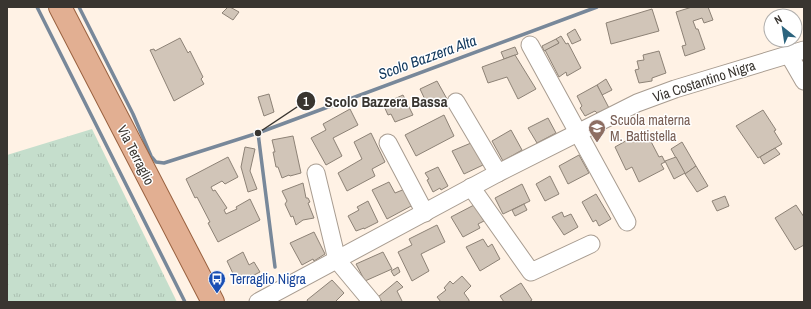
<svg xmlns="http://www.w3.org/2000/svg" width="811" height="309" font-family="'Archivo Narrow',sans-serif">
<style>
.park{fill:url(#park-tufts)}
.lines{fill:none;stroke-linecap:round;stroke-linejoin:round}
.stream{stroke:#78889a;stroke-width:3.5}
.building{fill:#d1c5b8;stroke:#8d8276}
.minor-casing{stroke:#a89c90;stroke-width:19}
.major-casing{stroke:#9a6240;stroke-width:24}
.minor{stroke:#fff;stroke-width:17}
.major{stroke:#e2af92;stroke-width:22}
.labels{text-anchor:middle;dominant-baseline:central;stroke-width:3;stroke-linejoin:round;paint-order:stroke}
.street-label{font-size:14px;fill:#393530;stroke:#fff}
.education-label{font-size:14px;fill:#785e54;stroke:#fff;text-anchor:start}
.transit-label{font-size:14px;fill:#164399;stroke:#fff;text-anchor:start}
.water-label{font-size:15px;font-style:italic;fill:#0f365b;stroke:#fff}
.leader{fill:none;stroke:#393530;stroke-width:1.5}
.callout-dot{fill:#393530;stroke:#fff;stroke-width:1.5}
.mark-label{font-size:12px;text-anchor:middle;font-weight:bold;fill:#fff}
.callout-label{font-size:15px;text-anchor:middle;font-weight:bold;fill:#393530;stroke:#fff;stroke-width:3;stroke-linejoin:round;paint-order:stroke}
</style>
<defs>
<pattern id="park-tufts" width="24" height="20" patternUnits="userSpaceOnUse"><rect width="24" height="20" fill="#c5decc"/><path d="M3 7l-1-3M5 7V3M7 7l1-3M15 17l-1-3M17 17v-4M19 17l1-3" fill="none" stroke="#aabfb0"/></pattern>
</defs>
<rect width="100%" height="100%" fill="#fff2e5"/>
<polygon class="park" points="92,129 177,302 7,302 7,155"/>
<g class="lines">
<g class="stream">
<polyline points="37,7 185,302"/>
<polyline points="79,7 133,114 151,156 156,162 164,163 258,133 597,7"/>
<polyline points="258,133 275,267"/>
</g>
</g>
<g class="building">
<polygon points="228,7 230,7 239,12 233,20 222,13"/>
<polygon points="692,7 708,7 713,20 704,23 702,18 693,21 696,29 698,29 705,49 685,56 682,46 686,45 676,12"/>
<polygon points="652,9 659,31 611,44 606,23"/>
<polygon points="575,29 581,40 572,44 567,34"/>
<polygon points="561,36 566,44 568,43 581,68 567,76 566,72 559,77 545,50 559,43 556,39"/>
<polygon points="180,38 188,53 190,51 203,77 201,79 204,84 174,101 150,50 154,49 155,51"/>
<polygon points="556,39 559,43 544,51 542,46"/>
<polygon points="515,47 518,54 504,59 501,52"/>
<polygon points="659,51 666,73 652,78 652,81 639,83 635,70 639,69 637,61 644,60 643,55"/>
<polygon points="515,55 536,89 518,99 507,77 488,83 482,67"/>
<polygon points="606,79 612,90 602,95 597,85"/>
<polygon points="437,81 447,99 429,108 420,89"/>
<polygon points="597,85 609,108 597,113 595,111 585,116 580,108 582,106 577,96"/>
<polygon points="269,94 274,112 264,116 258,97"/>
<polygon points="403,95 413,115 395,122 391,114 388,115 383,104"/>
<polygon points="350,109 358,125 333,138 342,156 326,165 311,138 326,130 323,124"/>
<polygon points="763,110 776,130 774,131 782,144 758,158 736,126"/>
<polygon points="444,115 454,136 416,156 405,135"/>
<polygon points="548,118 556,133 537,143 528,128"/>
<polygon points="511,130 522,150 503,161 492,141"/>
<polygon points="645,130 659,157 662,156 665,162 661,164 664,169 639,182 632,167 626,170 615,147"/>
<polygon points="371,133 385,162 372,169 375,176 347,191 338,173 362,159 354,142"/>
<polygon points="293,136 301,173 290,176 289,175 282,178 278,167 276,167 273,152 275,152 272,140"/>
<polygon points="682,142 696,166 685,174 671,149"/>
<polygon points="471,143 483,165 464,174 452,151"/>
<polygon points="245,147 255,149 250,171 257,189 248,192 241,167"/>
<polygon points="775,148 780,154 764,164 760,157"/>
<polygon points="579,155 589,173 568,184 559,166"/>
<polygon points="228,157 238,177 225,184 222,181 211,187 213,191 215,190 227,208 224,210 226,214 237,209 236,207 250,199 260,220 218,242 208,223 210,222 197,197 195,198 186,179"/>
<polygon points="676,157 685,173 674,179 665,161"/>
<polygon points="696,166 708,186 697,192 685,174"/>
<polygon points="438,167 448,186 441,190 440,188 433,192 427,180 429,179 425,173"/>
<polygon points="550,176 559,194 545,201 536,184"/>
<polygon points="389,182 395,193 405,189 413,205 387,219 372,190"/>
<polygon points="303,183 306,198 308,198 310,202 308,203 314,218 303,220 296,225 293,216 291,217 285,204 287,201 282,191"/>
<polygon points="522,184 530,201 503,214 495,198"/>
<polygon points="596,194 611,219 599,226 596,220 593,222 582,202"/>
<polygon points="725,196 729,206 717,211 712,201"/>
<polygon points="368,201 378,222 364,229 364,228 356,231 348,216 359,210 357,207"/>
<polygon points="524,204 527,210 515,216 512,210"/>
<polygon points="474,205 484,221 478,224 480,228 463,237 451,217"/>
<polygon points="796,205 804,217 804,245 795,250 775,218"/>
<polygon points="562,212 564,217 571,214 578,227 564,235 552,217"/>
<polygon points="437,225 445,242 421,254 429,271 412,281 398,252 412,245 409,239"/>
<polygon points="314,232 325,254 314,261 313,259 302,265 290,243"/>
<polygon points="483,239 488,247 492,244 500,259 480,271 466,247"/>
<polygon points="243,252 249,265 254,262 260,272 248,278 249,280 238,284 227,261"/>
<polygon points="383,252 392,269 365,281 356,264"/>
<polygon points="398,267 400,272 394,276 391,271"/>
<polygon points="462,276 471,286 464,293 469,300 469,302 441,302 437,297 446,290 444,288 450,281 453,284"/>
<polygon points="332,280 344,293 335,302 308,302 307,300"/>
<polygon points="397,281 403,287 397,291 402,301 401,302 383,302 378,297"/>
<polygon points="521,283 532,300 529,302 504,302 500,296"/>
</g>
<g class="lines">
<g class="minor-casing">
<g id="minor">
<polyline points="530,45 627,222"/>
<polyline points="789,55 804,81"/>
<polyline points="456,102 498,173"/>
<polyline points="388,143 425,213"/>
<polyline points="316,173 337,260 372,302"/>
<polyline points="471,187 531,272 591,244"/>
<polyline points="258,302 498,173 637,103 675,89 804,50"/>
</g>
</g>
<g class="major-casing">
<polyline id="major" points="60,7 213,302"/>
</g>
<use href="#minor" class="minor"/>
<use href="#major" class="major"/>
</g>
<defs>
<g id="school-pin" transform="scale(0.9)"><path d="M0 17L-7.5 6A9.5 9.5 0 1 1 7.5 6Z" fill="#8d6e63" stroke="#fff"/><path d="M0-5L7-2L0 1L-7-2ZM-4 1L0 2.5L4 1V4Q0 6-4 4Z" fill="#fff"/></g>
<g id="bus-pin" transform="scale(0.9)"><path d="M0 17L-7.5 6A9.5 9.5 0 1 1 7.5 6Z" fill="#1a4fb4" stroke="#fff"/><path d="M-5-6H5V4H4V6H2V4H-2V6H-4V4H-5ZM-3.5-4V0h7V-4ZM-3.5 1.2v1.5H-2V1.2ZM2 1.2v1.5H3.5V1.2Z" fill="#fff"/></g>
</defs>
<g fill-rule="evenodd">
<use href="#school-pin" x="597" y="128"/>
<use href="#bus-pin" x="217" y="279"/>
</g>
<g class="labels">
<g class="street-label">
<text transform="translate(704 81) rotate(-18)">Via Costantino Nigra</text>
<text transform="translate(136 155) rotate(63)">Via Terraglio</text>
</g>
<g class="education-label">
<text x="610" y="120">Scuola materna<tspan x="610" dy="16">M. Battistella</tspan></text>
</g>
<g class="transit-label">
<text x="230" y="279">Terraglio Nigra</text>
</g>
<g class="water-label">
<text transform="translate(427 57) rotate(-20)">Scolo Bazzera Alta</text>
</g>
</g>
<path class="leader" d="M258 133L306 101"/>
<g class="callout-dot">
<circle cx="258" cy="133" r="4"/>
<circle cx="306" cy="101" r="10"/>
</g>
<g class="mark-label">
<text x="306" y="106">1</text>
</g>
<g class="callout-label">
<text x="386" y="107">Scolo Bazzera Bassa</text>
</g>
<rect width="811" height="309" fill="none" stroke="#393530" stroke-width="16"/>
<g transform="translate(783 28) rotate(330)"><circle r="19" fill="#ffffff" stroke="#b0aeac"/>
<path d="M0-3L7 15L0 10L-7 15Z" fill="#2c647e"/>
<text y="-6" font-size="11" font-weight="bold" text-anchor="middle" fill="#393530">N</text>
</g>
</svg>
